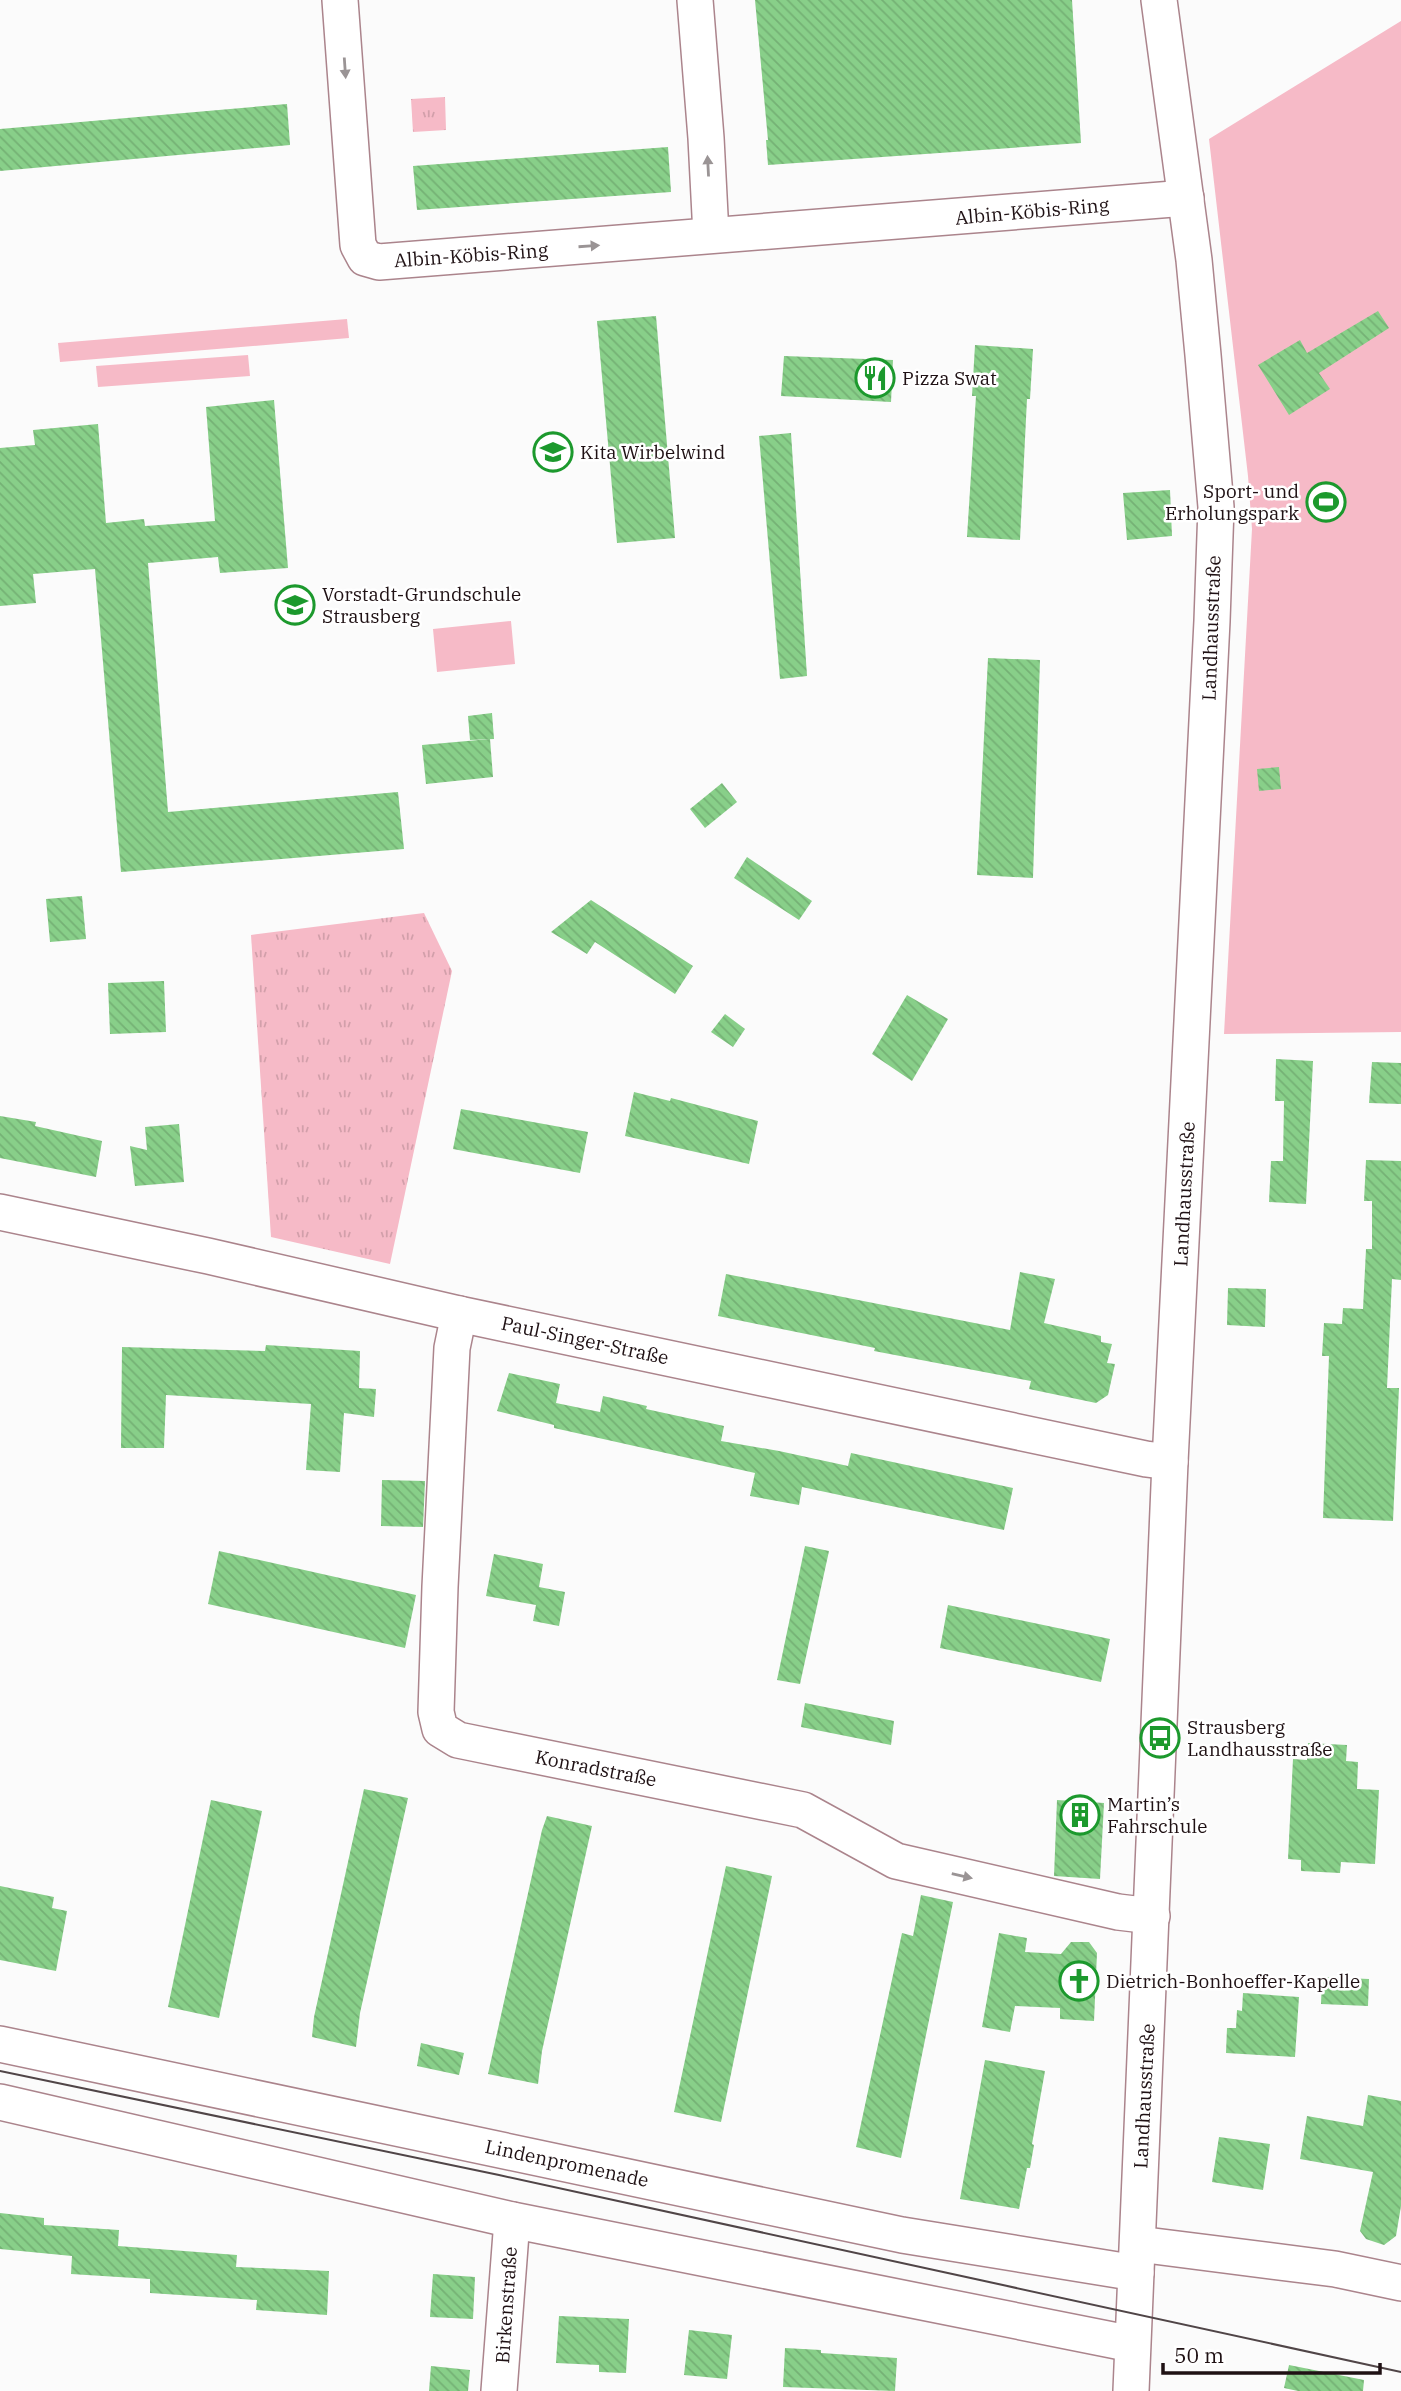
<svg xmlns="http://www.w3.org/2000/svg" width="1401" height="2391" font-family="'IBM Plex Serif',serif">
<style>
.green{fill:#f6bac7}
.park{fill:url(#park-tufts)}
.building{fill:url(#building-back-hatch)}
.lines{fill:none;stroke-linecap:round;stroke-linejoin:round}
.minor-casing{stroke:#ab848c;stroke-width:38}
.minor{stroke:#fff;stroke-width:35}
.tram{stroke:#504547;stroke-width:2}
.oneway{fill:#9a9495}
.labels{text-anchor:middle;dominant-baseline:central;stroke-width:5;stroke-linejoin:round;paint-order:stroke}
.street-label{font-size:19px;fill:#1f1114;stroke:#fff}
.poi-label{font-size:19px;fill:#1f1114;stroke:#fff;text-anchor:start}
</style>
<defs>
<pattern id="park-tufts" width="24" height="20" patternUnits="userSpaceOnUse" patternTransform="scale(1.75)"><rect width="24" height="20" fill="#f6bac7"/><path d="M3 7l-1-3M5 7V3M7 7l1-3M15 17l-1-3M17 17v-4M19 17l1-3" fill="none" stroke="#d29faa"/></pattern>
<pattern id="building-back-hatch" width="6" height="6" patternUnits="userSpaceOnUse" patternTransform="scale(1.75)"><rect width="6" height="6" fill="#88cf89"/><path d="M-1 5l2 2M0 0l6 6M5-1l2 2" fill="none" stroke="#75b175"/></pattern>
</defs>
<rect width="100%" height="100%" fill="#fbfbfb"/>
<g class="green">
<polygon points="1401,21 1401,1032 1224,1034 1252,529 1248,476 1209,139"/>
<polygon points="347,319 349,338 60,362 58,343"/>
<polygon points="248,355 250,376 98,387 96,366"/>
<polygon points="511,621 515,664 437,672 433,629"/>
</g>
<g class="park">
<polygon points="445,97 446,130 413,132 411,99"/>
<polygon points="424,913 452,971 390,1264 271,1237 251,935"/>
</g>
<g class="building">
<polygon points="755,0 1072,0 1081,143 768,165 766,140 768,140"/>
<polygon points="287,104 290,145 0,171 0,129"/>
<polygon points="668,147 671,192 417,210 413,166"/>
<polygon points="1378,311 1389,328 1319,373 1330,389 1289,415 1258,365 1300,340 1307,353"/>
<polygon points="656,316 675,538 617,543 597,321"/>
<polygon points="975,345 1033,349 1030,399 1027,399 1020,540 967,537 976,396 972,396"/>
<polygon points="784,356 893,360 891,402 781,396"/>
<polygon points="274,400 288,568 220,573 218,557 148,563 168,812 398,792 404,849 121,872 95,569 33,574 36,603 0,606 0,448 35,445 33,430 98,424 106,523 144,519 145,526 215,521 206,407"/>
<polygon points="791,433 807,676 780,679 759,436"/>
<polygon points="1170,490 1172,536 1127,540 1123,493"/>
<polygon points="988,658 1040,660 1033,878 977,875"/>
<polygon points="492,713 494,739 470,740 468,716"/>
<polygon points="490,739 493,777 426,784 422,745"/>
<polygon points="1279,767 1281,789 1259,791 1257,769"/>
<polygon points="722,783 737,802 705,828 690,809"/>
<polygon points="747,857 812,901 799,920 734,878"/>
<polygon points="82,896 86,939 50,942 46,899"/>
<polygon points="591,900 693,966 675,994 595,942 587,954 551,932"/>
<polygon points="164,981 166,1032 110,1034 108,983"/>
<polygon points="907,995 948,1019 912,1081 872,1054"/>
<polygon points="725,1014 745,1029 733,1047 711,1032"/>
<polygon points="1276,1059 1313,1061 1306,1204 1269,1202 1271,1161 1283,1161 1284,1101 1275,1101"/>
<polygon points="1372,1062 1401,1063 1401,1104 1369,1103"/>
<polygon points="634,1092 670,1101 671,1098 758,1121 749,1164 625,1136"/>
<polygon points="461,1109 588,1132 580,1173 453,1149"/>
<polygon points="0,1116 36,1122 35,1126 102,1141 96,1177 0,1158"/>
<polygon points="179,1124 184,1182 135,1186 130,1146 147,1150 145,1127"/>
<polygon points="1366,1160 1401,1161 1401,1280 1392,1279 1387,1388 1399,1388 1393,1521 1323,1518 1329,1356 1322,1356 1324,1323 1342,1324 1343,1308 1363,1309 1366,1249 1372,1249 1372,1201 1364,1201"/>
<polygon points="1020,1272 1055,1279 1044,1323 1101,1336 1101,1342 1112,1344 1107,1363 1115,1364 1108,1395 1096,1403 1029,1389 1031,1381 874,1351 875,1348 718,1316 726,1274 1010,1330"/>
<polygon points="1228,1288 1266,1289 1265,1327 1227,1325"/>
<polygon points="266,1345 360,1351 359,1388 376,1389 374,1417 344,1413 340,1472 306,1470 311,1404 166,1395 164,1448 121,1448 122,1347 265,1351"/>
<polygon points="509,1373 560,1384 556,1403 600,1412 603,1396 647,1406 646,1409 724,1426 721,1441 779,1451 848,1466 851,1453 1013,1488 1004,1530 802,1487 799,1505 750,1496 755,1473 554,1428 554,1425 497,1411"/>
<polygon points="382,1480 425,1481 423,1527 381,1526"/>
<polygon points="805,1546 829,1551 800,1684 777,1680"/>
<polygon points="219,1551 416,1595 405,1648 208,1604"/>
<polygon points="494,1554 543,1564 539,1587 565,1592 559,1626 533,1621 536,1605 486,1596"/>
<polygon points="948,1605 1110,1639 1101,1682 940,1648"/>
<polygon points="805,1703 894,1721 891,1745 801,1727"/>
<polygon points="1308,1743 1347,1745 1346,1761 1358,1762 1357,1789 1379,1790 1375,1864 1341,1862 1340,1873 1301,1871 1301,1860 1288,1859 1293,1759 1307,1760"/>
<polygon points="364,1789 408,1798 360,2013 356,2047 312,2037 314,2017"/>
<polygon points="211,1800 262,1811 219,2018 168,2007"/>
<polygon points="1057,1800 1104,1803 1100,1879 1054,1876"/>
<polygon points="547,1816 592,1826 542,2051 538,2084 488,2074 542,1830"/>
<polygon points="726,1866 772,1876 721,2122 674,2112"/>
<polygon points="0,1886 54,1897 52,1908 67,1911 56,1971 0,1960"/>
<polygon points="921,1895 953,1902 901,2158 856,2147 902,1933 913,1936"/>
<polygon points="999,1933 1027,1938 1025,1952 1061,1954 1071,1942 1089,1942 1097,1953 1094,2021 1060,2019 1060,2008 1015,2006 1010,2032 982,2027"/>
<polygon points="1322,1977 1369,1979 1368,2006 1321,2004"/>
<polygon points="1243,1993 1299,1997 1295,2057 1226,2053 1227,2028 1236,2028 1237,2010 1242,2011"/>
<polygon points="421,2043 464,2053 459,2075 417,2066"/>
<polygon points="985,2060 1045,2071 1032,2144 1034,2145 1030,2168 1027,2168 1019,2209 960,2199"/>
<polygon points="1368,2095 1401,2101 1401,2206 1396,2236 1384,2245 1366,2239 1360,2231 1373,2172 1300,2159 1307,2116 1363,2126"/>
<polygon points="1219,2137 1270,2144 1263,2190 1212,2182"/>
<polygon points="0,2213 44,2218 44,2225 119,2230 118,2246 237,2255 236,2267 329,2271 327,2315 256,2310 257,2300 150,2293 150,2279 71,2274 72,2256 0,2249"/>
<polygon points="433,2274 475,2277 473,2319 430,2317"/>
<polygon points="559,2316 629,2319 626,2373 599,2372 599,2365 556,2363"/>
<polygon points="689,2330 732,2335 727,2379 684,2375"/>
<polygon points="785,2348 821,2350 821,2353 897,2358 895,2391 783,2387"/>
<polygon points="1289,2365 1364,2380 1363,2391 1298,2391 1284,2388"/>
<polygon points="431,2366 470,2370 468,2391 429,2391"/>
</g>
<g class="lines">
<g class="minor-casing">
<g id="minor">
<polyline points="340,0 358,245 365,258 379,262 1186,198"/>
<polyline points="695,0 706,138 711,235"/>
<polyline points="0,1212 208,1256 459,1314 1146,1459 1170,1462"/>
<polyline points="459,1314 452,1348 440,1587 436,1712 440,1729 458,1740 803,1810 896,1861 1118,1912 1152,1916"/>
<polyline points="0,2044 902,2235 1136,2273"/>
<polyline points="0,2102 512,2220 1132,2344"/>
<polyline points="1138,2244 1335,2269 1401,2283"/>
<polyline points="499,2391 512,2220"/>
<polyline points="1131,2391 1170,1462 1212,621 1216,507 1203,355 1194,260 1159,0"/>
</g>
</g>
<use href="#minor" class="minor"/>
<polyline class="tram" points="0,2071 499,2175 1401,2372"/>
</g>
<defs><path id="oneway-solid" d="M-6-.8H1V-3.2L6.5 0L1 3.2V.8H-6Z" transform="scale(1.75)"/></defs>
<g class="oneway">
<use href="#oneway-solid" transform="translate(345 68) rotate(86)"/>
<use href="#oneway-solid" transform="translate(708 166) rotate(-93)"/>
<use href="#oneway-solid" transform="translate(589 246) rotate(-4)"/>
<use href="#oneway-solid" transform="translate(962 1876) rotate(13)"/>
</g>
<defs>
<g id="restaurant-ring" transform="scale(2.0125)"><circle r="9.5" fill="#fff" stroke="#1c992d" stroke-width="1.5"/><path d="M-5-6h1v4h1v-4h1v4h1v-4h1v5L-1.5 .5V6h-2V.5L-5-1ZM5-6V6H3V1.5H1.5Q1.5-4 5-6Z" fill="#1c992d"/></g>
<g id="school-ring" transform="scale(2.0125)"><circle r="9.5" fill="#fff" stroke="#1c992d" stroke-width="1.5"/><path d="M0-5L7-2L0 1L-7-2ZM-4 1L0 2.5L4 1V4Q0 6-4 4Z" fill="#1c992d"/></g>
<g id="stadium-ring" transform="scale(2.0125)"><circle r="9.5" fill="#fff" stroke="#1c992d" stroke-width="1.5"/><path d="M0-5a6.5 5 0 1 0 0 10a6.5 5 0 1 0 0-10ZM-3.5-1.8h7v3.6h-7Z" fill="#1c992d"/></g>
<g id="bus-ring" transform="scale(2.0125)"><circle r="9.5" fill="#fff" stroke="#1c992d" stroke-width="1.5"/><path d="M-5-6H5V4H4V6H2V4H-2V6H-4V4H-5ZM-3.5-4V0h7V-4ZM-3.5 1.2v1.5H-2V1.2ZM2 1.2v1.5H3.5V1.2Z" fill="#1c992d"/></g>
<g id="building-ring" transform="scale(2.0125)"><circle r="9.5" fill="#fff" stroke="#1c992d" stroke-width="1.5"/><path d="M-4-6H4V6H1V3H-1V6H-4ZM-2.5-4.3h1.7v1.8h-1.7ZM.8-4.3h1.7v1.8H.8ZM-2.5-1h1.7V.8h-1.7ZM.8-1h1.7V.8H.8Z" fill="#1c992d"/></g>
<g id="church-ring" transform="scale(2.0125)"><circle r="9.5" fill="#fff" stroke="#1c992d" stroke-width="1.5"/><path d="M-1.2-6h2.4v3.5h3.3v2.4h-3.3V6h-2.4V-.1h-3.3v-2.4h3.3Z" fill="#1c992d"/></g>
</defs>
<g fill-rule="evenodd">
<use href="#restaurant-ring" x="875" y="378"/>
<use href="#school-ring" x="553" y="452"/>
<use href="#stadium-ring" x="1326" y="502"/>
<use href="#school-ring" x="295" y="605"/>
<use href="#bus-ring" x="1160" y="1738"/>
<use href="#building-ring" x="1080" y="1815"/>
<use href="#church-ring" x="1079" y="1981"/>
</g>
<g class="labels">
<g class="street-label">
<text transform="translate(1032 211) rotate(-5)">Albin-Köbis-Ring</text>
<text transform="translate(471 255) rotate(-4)">Albin-Köbis-Ring</text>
<text transform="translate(1211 628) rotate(-88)">Landhausstraße</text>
<text transform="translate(1184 1194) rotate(-87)">Landhausstraße</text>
<text transform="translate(585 1340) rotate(12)">Paul-Singer-Straße</text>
<text transform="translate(596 1768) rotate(11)">Konradstraße</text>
<text transform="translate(1144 2096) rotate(-87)">Landhausstraße</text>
<text transform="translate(567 2163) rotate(12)">Lindenpromenade</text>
<text transform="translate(506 2305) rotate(-86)">Birkenstraße</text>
</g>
<g class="poi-label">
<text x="902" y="378">Pizza Swat</text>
<text x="580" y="452">Kita Wirbelwind</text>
<text x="1299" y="491" text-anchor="end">Sport- und<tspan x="1299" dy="22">Erholungspark</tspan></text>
<text x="322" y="594">Vorstadt-Grundschule<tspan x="322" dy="22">Strausberg</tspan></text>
<text x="1187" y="1727">Strausberg<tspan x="1187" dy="22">Landhausstraße</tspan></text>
<text x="1107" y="1804">Martin’s<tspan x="1107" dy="22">Fahrschule</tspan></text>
<text x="1106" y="1981">Dietrich-Bonhoeffer-Kapelle</text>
</g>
</g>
<path d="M1163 2363v10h217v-10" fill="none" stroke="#1f1114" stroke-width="3.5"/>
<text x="1174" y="2363" font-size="21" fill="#1f1114" stroke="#ffffff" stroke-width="5" paint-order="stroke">50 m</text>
</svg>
